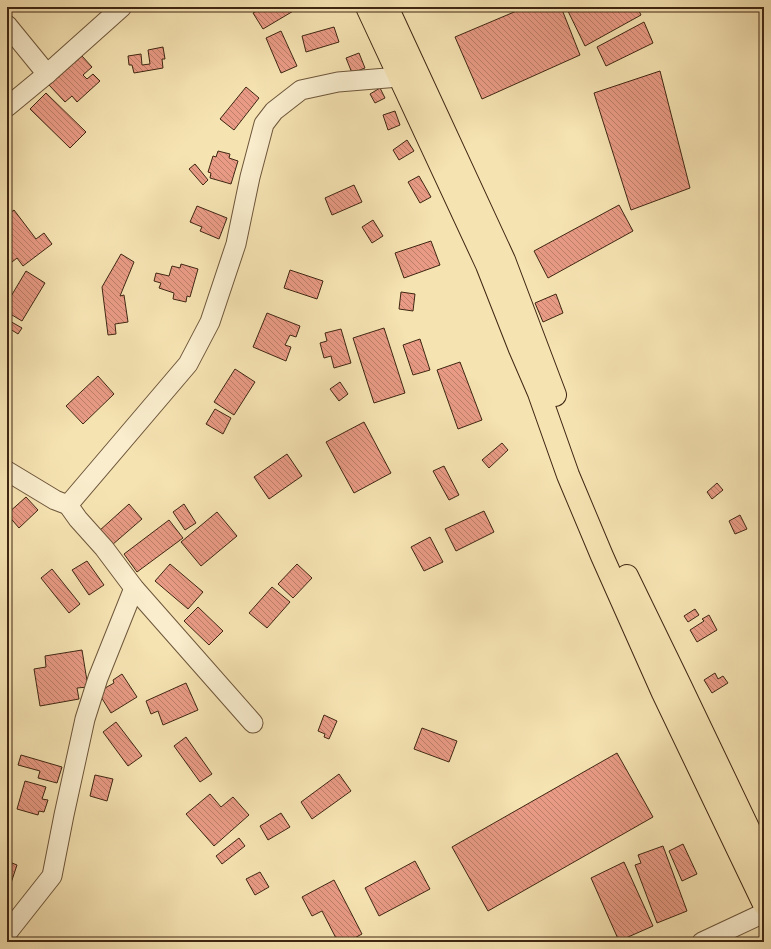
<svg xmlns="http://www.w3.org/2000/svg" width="771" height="949" font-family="'EB Garamond',serif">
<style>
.building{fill:url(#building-back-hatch);stroke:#3f2612}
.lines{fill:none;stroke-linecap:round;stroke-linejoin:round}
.minor-casing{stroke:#6d553a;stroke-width:21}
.major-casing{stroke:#3f2612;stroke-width:24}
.minor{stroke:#f9edcd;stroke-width:19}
.major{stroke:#f6e3b2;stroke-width:22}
</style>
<defs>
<pattern id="building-back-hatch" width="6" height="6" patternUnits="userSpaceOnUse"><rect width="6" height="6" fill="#e99b85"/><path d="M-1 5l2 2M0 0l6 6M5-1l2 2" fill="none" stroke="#be7e6b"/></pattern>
</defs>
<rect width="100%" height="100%" fill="#f6e3b2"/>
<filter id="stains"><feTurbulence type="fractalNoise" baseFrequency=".005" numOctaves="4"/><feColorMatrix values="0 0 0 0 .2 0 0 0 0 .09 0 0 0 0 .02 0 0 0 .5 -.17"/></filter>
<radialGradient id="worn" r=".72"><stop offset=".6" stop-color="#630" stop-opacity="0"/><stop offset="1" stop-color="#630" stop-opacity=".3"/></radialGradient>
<g class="building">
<polygon points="264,7 293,7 295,10 263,29 253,13"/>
<polygon points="526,7 561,7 580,55 482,99 455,37"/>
<polygon points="566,7 637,7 641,15 585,46"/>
<polygon points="644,22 653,43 606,66 597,47"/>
<polygon points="334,27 339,42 306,52 302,36"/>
<polygon points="281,31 297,66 281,73 266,38"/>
<polygon points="163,47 165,59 162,59 163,68 134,73 132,65 129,65 128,56 141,54 142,65 150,64 148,50"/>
<polygon points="359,53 365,68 352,73 346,58"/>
<polygon points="82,56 92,67 83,75 87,79 93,74 100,81 77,102 72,96 65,102 49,85"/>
<polygon points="660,71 690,188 631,210 594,93"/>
<polygon points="246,87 259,98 234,130 220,119"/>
<polygon points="380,88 385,98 375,103 370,94"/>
<polygon points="46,93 86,132 70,148 30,109"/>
<polygon points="395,111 400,125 388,130 383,115"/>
<polygon points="407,140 414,151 399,160 393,150"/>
<polygon points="218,151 230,154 229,158 238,161 231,184 210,178 211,173 208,172 213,156 216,157"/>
<polygon points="195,164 208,180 203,185 189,169"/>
<polygon points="419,176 431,197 420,203 408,182"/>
<polygon points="354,185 362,202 332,215 325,198"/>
<polygon points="619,205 633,231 548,278 534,251"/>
<polygon points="197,206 227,218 219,239 200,231 202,227 190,222"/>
<polygon points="14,210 36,239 44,233 52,244 23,266 17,258 12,262 7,255 7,251 10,249 7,245 7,215"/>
<polygon points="373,220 383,236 372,243 362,227"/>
<polygon points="431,241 440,265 404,278 395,253"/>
<polygon points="121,254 134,262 120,296 124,295 128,322 115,324 116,334 108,335 102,287"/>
<polygon points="181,264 198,269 190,297 187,296 186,302 173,299 174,293 159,288 161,283 154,281 156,273 169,276 172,266 180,268"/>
<polygon points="290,270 323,281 317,299 284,288"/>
<polygon points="26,271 45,283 22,321 7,312 7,303"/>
<polygon points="401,292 415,294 413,311 399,309"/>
<polygon points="556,294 563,313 543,322 535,303"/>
<polygon points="267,313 300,326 296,337 290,335 285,345 291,347 286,361 253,347"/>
<polygon points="8,320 22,328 18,334 7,327"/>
<polygon points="384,328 405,393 374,403 353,338"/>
<polygon points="341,329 351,363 334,368 331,356 324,358 320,343 327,341 325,333"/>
<polygon points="420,339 430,370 413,375 403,345"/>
<polygon points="460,362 482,420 458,429 437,370"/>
<polygon points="235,369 255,382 234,415 214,402"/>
<polygon points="98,376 114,394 83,424 66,406"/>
<polygon points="340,382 348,394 339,401 330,389"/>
<polygon points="215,409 231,418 223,434 206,424"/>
<polygon points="364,422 391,473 354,493 326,442"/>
<polygon points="502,443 508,450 489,468 482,460"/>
<polygon points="287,454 302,476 269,499 254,477"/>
<polygon points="444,466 459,495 449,500 433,471"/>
<polygon points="717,483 723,490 712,499 707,492"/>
<polygon points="26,497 38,510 19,528 7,514"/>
<polygon points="129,504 142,519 112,545 99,531"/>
<polygon points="184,504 196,523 185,530 173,512"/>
<polygon points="484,511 494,532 456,551 445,529"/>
<polygon points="217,512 237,536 201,566 181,542"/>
<polygon points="740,515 747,529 735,534 729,521"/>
<polygon points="169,520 183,538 137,572 124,554"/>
<polygon points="430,537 443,562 424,571 411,547"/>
<polygon points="87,561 104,585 89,595 72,570"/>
<polygon points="170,564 203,592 188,609 155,581"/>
<polygon points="297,564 312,578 293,598 278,584"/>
<polygon points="52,569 80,604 69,613 41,578"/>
<polygon points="272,587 290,602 267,628 249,613"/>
<polygon points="198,607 223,631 209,645 184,621"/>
<polygon points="695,609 699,615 688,622 684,616"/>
<polygon points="709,615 717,630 697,642 690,630 704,621 702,619"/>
<polygon points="82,650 88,687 77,688 79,699 40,706 34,669 46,667 45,656"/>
<polygon points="715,673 718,679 723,676 728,683 712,693 704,680"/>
<polygon points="122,674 137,697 111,713 98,692 114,683 113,680"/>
<polygon points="186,683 198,710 163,725 158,711 151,714 146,701"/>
<polygon points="324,715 337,721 329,739 324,737 325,734 318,731"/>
<polygon points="116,722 142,756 128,766 103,732"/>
<polygon points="422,728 457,741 449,762 414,749"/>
<polygon points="186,737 212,774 200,782 174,746"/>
<polygon points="617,753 653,817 488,911 452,847"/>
<polygon points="21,755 62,767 57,783 38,778 40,771 18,765"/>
<polygon points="339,774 351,791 312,819 301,802"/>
<polygon points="95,775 113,779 107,801 90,796"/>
<polygon points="25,781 46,787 42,799 48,800 44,812 39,811 38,815 17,809"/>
<polygon points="210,794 221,807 233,797 249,815 214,846 186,814"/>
<polygon points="281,813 290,827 268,840 260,826"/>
<polygon points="239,838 245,846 222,864 216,856"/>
<polygon points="683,844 697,874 682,881 669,851"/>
<polygon points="663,846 687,911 657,923 635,865 641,863 638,855"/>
<polygon points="7,861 17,865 10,886 7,885"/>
<polygon points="415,861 430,889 379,916 365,888"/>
<polygon points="624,862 653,926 619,941 591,878"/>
<polygon points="260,872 269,887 255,895 246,879"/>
<polygon points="334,880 362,934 347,942 338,942 322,911 312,916 302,897"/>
</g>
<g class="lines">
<g class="minor-casing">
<g id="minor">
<polyline points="7,25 47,74"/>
<polyline points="7,107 47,74 122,7"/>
<polyline points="7,471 55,500 68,505 78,519 104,548 134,588 253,723"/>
<polyline points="68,505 188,364 210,322 236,244 250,177 264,124 274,111 301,90 338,82 399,77"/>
<polyline points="7,933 52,876 64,815 85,719 98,678 134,588"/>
<polyline points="702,942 764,913"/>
</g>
</g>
<g class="major-casing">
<g id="major">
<polyline points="367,7 487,265 520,349 539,393 568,475 602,556 663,693 764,904"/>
<polyline points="387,7 504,260 555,395"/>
<polyline points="627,576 679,683 764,861"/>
</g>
</g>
<use href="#minor" class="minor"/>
<use href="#major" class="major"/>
</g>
<rect width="771" height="949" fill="none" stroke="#f6e3b2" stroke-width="24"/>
<rect x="8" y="8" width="755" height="933" fill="none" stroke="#3f2612" stroke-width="2"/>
<rect x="12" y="12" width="747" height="925" fill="none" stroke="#3f2612"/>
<rect width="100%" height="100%" filter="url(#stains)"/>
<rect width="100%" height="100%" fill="url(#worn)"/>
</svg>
